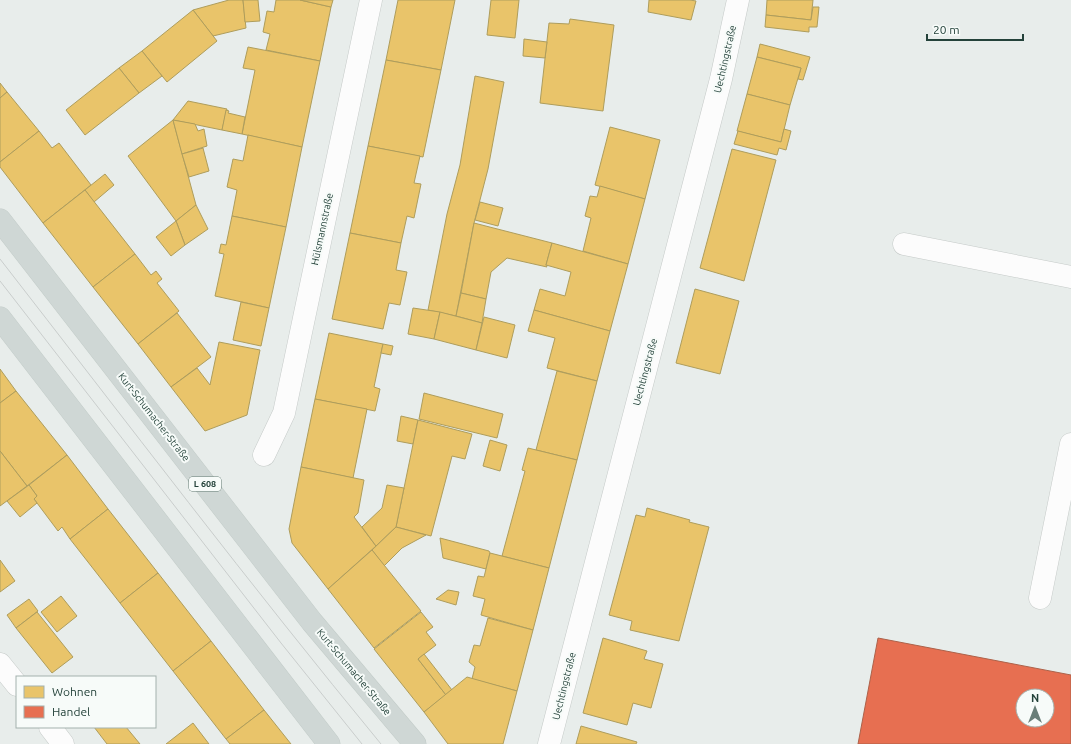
<svg xmlns="http://www.w3.org/2000/svg" width="1071" height="744" font-family="Ubuntu,sans-serif">
<style>
.homes{fill:#e9c46a;stroke:#ae9d5c}
.shops{fill:#e76f51;stroke:#ac624a;fill-rule:evenodd}
.lines{fill:none;stroke-linecap:round;stroke-linejoin:round}
.minor-casing{stroke:#c5cac8;stroke-width:23}
.major-casing{stroke:#c3ccc9;stroke-width:23}
.minor{stroke:#fcfcfc;stroke-width:22}
.major{stroke:#cfd7d5;stroke-width:22}
.tram{stroke:#c9cdcc;stroke-width:1}
.labels{text-anchor:middle;dominant-baseline:central;stroke-width:4;stroke-linejoin:round;paint-order:stroke}
.shield{fill:#f7fbf9;stroke:#637a73;stroke-width:1}
.shield-label{font-size:9px;font-weight:bold;fill:#24423a}
.street-label{font-size:10px;fill:#24423a;stroke:#f7fbf9}
</style>
<rect width="100%" height="100%" fill="#e8edeb"/>
<g class="homes">
<polygon points="229,0 243,0 246,28 213,36 193,10"/>
<polygon points="243,0 258,0 260,21 245,22"/>
<polygon points="276,0 300,0 331,7 320,61 266,50 270,34 263,32 267,11 274,12"/>
<polygon points="300,0 333,0 331,7"/>
<polygon points="398,0 455,0 441,70 386,60"/>
<polygon points="491,0 519,0 515,38 487,35"/>
<polygon points="649,0 690,0 696,1 691,20 648,12"/>
<polygon points="767,0 813,0 811,20 766,15"/>
<polygon points="813,7 819,7 817,27 809,27 809,32 765,27 766,15 811,20"/>
<polygon points="193,10 217,41 167,82 142,51"/>
<polygon points="570,19 614,25 603,111 540,103 549,23 569,24"/>
<polygon points="524,39 547,42 545,58 523,56"/>
<polygon points="760,44 810,57 803,80 798,79 801,68 757,57"/>
<polygon points="248,47 320,61 302,147 242,134 255,70 243,68"/>
<polygon points="142,51 162,76 139,93 119,68"/>
<polygon points="757,57 801,68 790,105 747,94"/>
<polygon points="386,60 441,70 423,157 368,146"/>
<polygon points="119,68 139,93 85,135 66,110"/>
<polygon points="475,76 504,82 488,169 474,223 456,316 428,310 447,214 460,165"/>
<polygon points="0,83 7,92 0,98"/>
<polygon points="7,92 39,131 0,162 0,98"/>
<polygon points="747,94 790,105 781,142 737,131"/>
<polygon points="188,101 227,109 222,130 173,120"/>
<polygon points="226,110 229,111 228,113 245,117 242,134 222,130"/>
<polygon points="173,120 196,205 176,221 128,156"/>
<polygon points="173,120 195,124 198,131 204,129 207,146 182,154"/>
<polygon points="610,127 660,140 645,199 595,185"/>
<polygon points="784,129 791,131 786,150 779,148 777,155 734,144 738,131 781,142"/>
<polygon points="39,131 52,148 59,143 91,185 43,223 0,167 0,162"/>
<polygon points="248,135 302,147 286,227 232,216 237,190 227,187 233,159 243,161"/>
<polygon points="368,146 420,156 414,183 421,184 414,218 407,216 401,243 350,233"/>
<polygon points="203,148 209,171 189,177 182,154"/>
<polygon points="732,149 776,160 744,281 700,268"/>
<polygon points="105,174 114,185 94,202 85,190"/>
<polygon points="600,186 645,199 628,264 583,251 591,218 585,216 590,196 597,197"/>
<polygon points="85,190 135,254 93,287 43,223"/>
<polygon points="480,202 503,208 498,226 475,220"/>
<polygon points="196,205 208,229 185,245 176,221"/>
<polygon points="232,216 286,227 269,308 215,296 224,254 219,253 221,244 226,245"/>
<polygon points="176,221 185,245 171,256 156,237"/>
<polygon points="474,223 552,243 546,265 547,267 507,258 491,272 486,299 461,293"/>
<polygon points="350,233 401,243 396,270 407,272 400,305 389,303 383,329 332,319"/>
<polygon points="552,243 628,264 610,331 534,310 540,289 565,296 571,272 546,265"/>
<polygon points="135,254 151,275 156,271 162,279 157,283 179,311 138,344 93,287"/>
<polygon points="695,289 739,301 720,374 676,363"/>
<polygon points="461,293 486,299 482,323 456,316"/>
<polygon points="241,302 269,308 261,346 233,340"/>
<polygon points="413,308 440,312 434,339 408,334"/>
<polygon points="534,310 610,331 597,381 547,368 555,338 528,331"/>
<polygon points="440,312 482,323 476,350 434,339"/>
<polygon points="177,313 211,357 171,387 138,344"/>
<polygon points="484,317 515,325 507,358 476,350"/>
<polygon points="329,333 383,344 374,387 380,389 375,411 315,399"/>
<polygon points="219,342 260,350 247,415 205,431 171,387 197,368 210,385"/>
<polygon points="383,344 393,346 391,355 381,353"/>
<polygon points="0,369 16,391 0,403"/>
<polygon points="557,371 597,381 577,460 536,450"/>
<polygon points="16,391 67,455 27,486 0,451 0,403"/>
<polygon points="424,393 503,414 497,438 419,419"/>
<polygon points="315,399 367,409 353,478 301,467"/>
<polygon points="401,416 418,420 413,444 397,441"/>
<polygon points="418,420 472,434 465,459 452,456 431,536 396,527"/>
<polygon points="490,440 507,445 500,471 483,466"/>
<polygon points="528,448 577,460 549,568 502,556 525,471 522,470"/>
<polygon points="0,451 27,486 0,506"/>
<polygon points="67,455 108,509 70,539 62,527 58,531 34,499 37,496 29,485"/>
<polygon points="301,467 364,480 358,513 354,517 376,546 328,589 292,543 289,529"/>
<polygon points="29,485 37,496 34,499 37,503 20,517 7,501"/>
<polygon points="387,485 404,488 396,527 376,546 362,527 382,508"/>
<polygon points="647,508 690,520 689,522 709,527 679,641 630,630 632,621 609,615 636,515 645,517"/>
<polygon points="108,509 158,573 120,603 70,539"/>
<polygon points="396,527 426,535 402,548 384,566 372,550"/>
<polygon points="440,538 489,551 490,553 486,569 443,558"/>
<polygon points="372,550 421,611 374,648 328,589"/>
<polygon points="490,553 549,568 533,630 481,615 485,599 473,596 478,576 484,577"/>
<polygon points="0,560 15,581 0,592"/>
<polygon points="158,573 211,641 173,671 120,603"/>
<polygon points="448,590 459,592 456,605 436,599"/>
<polygon points="61,596 77,616 57,632 41,612"/>
<polygon points="29,599 38,611 16,628 7,615"/>
<polygon points="37,612 73,657 52,673 16,628"/>
<polygon points="421,612 433,627 426,632 436,645 418,659 446,695 424,712 374,649"/>
<polygon points="488,618 533,630 517,691 472,679 475,667 469,662 474,645 480,646"/>
<polygon points="603,638 647,651 644,659 663,664 651,708 633,703 627,725 583,713"/>
<polygon points="211,641 264,710 226,739 173,671"/>
<polygon points="424,654 452,690 446,695 418,659"/>
<polygon points="467,677 517,691 503,744 448,744 424,712"/>
<polygon points="264,710 291,744 230,744 226,739"/>
<polygon points="193,723 209,744 166,744"/>
<polygon points="581,726 637,742 636,744 576,744"/>
<polygon points="94,727 126,727 140,744 107,744"/>
</g>
<path class="shops" d="M878 638 1071 675V744H858ZM1023 696H1047V720H1023Z"/>
<g class="lines">
<g class="minor-casing">
<g id="minor">
<polyline points="904,244 1071,277"/>
<polyline points="264,455 284,413 371,0"/>
<polyline points="1040,598 1071,444"/>
<polyline points="0,664 17,685"/>
<polyline points="50,727 63,744"/>
<polyline points="549,744 721,79 738,0"/>
</g>
</g>
<g class="major-casing">
<g id="major">
<polyline points="0,220 312,622 415,744"/>
<polyline points="0,318 329,744"/>
</g>
</g>
<use href="#minor" class="minor"/>
<use href="#major" class="major"/>
<g class="tram">
<path d="M0 259C126 421 250 585 381 744"/>
<polyline points="0,281 281,643 362,744"/>
</g>
</g>
<g class="labels">
<rect class="shield" x="189" y="477" width="32" height="14" rx="3"/>
<g class="shield-label">
<text x="205" y="484">L 608</text>
</g>
<g class="street-label">
<text transform="translate(725 59) rotate(-77)">Uechtingstraße</text>
<text transform="translate(322 229) rotate(-78)">Hülsmannstraße</text>
<text transform="translate(645 372) rotate(-75)">Uechtingstraße</text>
<text transform="translate(154 417) rotate(52)">Kurt-Schumacher-Straße</text>
<text transform="translate(354 672) rotate(50)">Kurt-Schumacher-Straße</text>
<text transform="translate(564 686) rotate(-76)">Uechtingstraße</text>
</g>
</g>
<rect x="16" y="676" width="140" height="52" fill="#f7fbf9" stroke="#a3b1ad"/>
<rect x="24" y="686" width="20" height="12" fill="#e9c46a" stroke="#a3b1ad"/>
<text x="52" y="696" font-size="12" fill="#24423a">Wohnen</text>
<rect x="24" y="706" width="20" height="12" fill="#e76f51" stroke="#a3b1ad"/>
<text x="52" y="716" font-size="12" fill="#24423a">Handel</text>
<g transform="translate(1035 708)"><circle r="19" fill="#f7fbf9" stroke="#a3b1ad"/>
<path d="M0-3L7 15L0 10L-7 15Z" fill="#697e78"/>
<text y="-6" font-size="11" font-weight="bold" text-anchor="middle" fill="#24423a">N</text>
</g>
<path d="M927 34v6h96v-6" fill="none" stroke="#24423a" stroke-width="2"/>
<text x="933" y="34" font-size="12" fill="#24423a" stroke="#f7fbf9" stroke-width="3" paint-order="stroke">20 m</text>
</svg>
